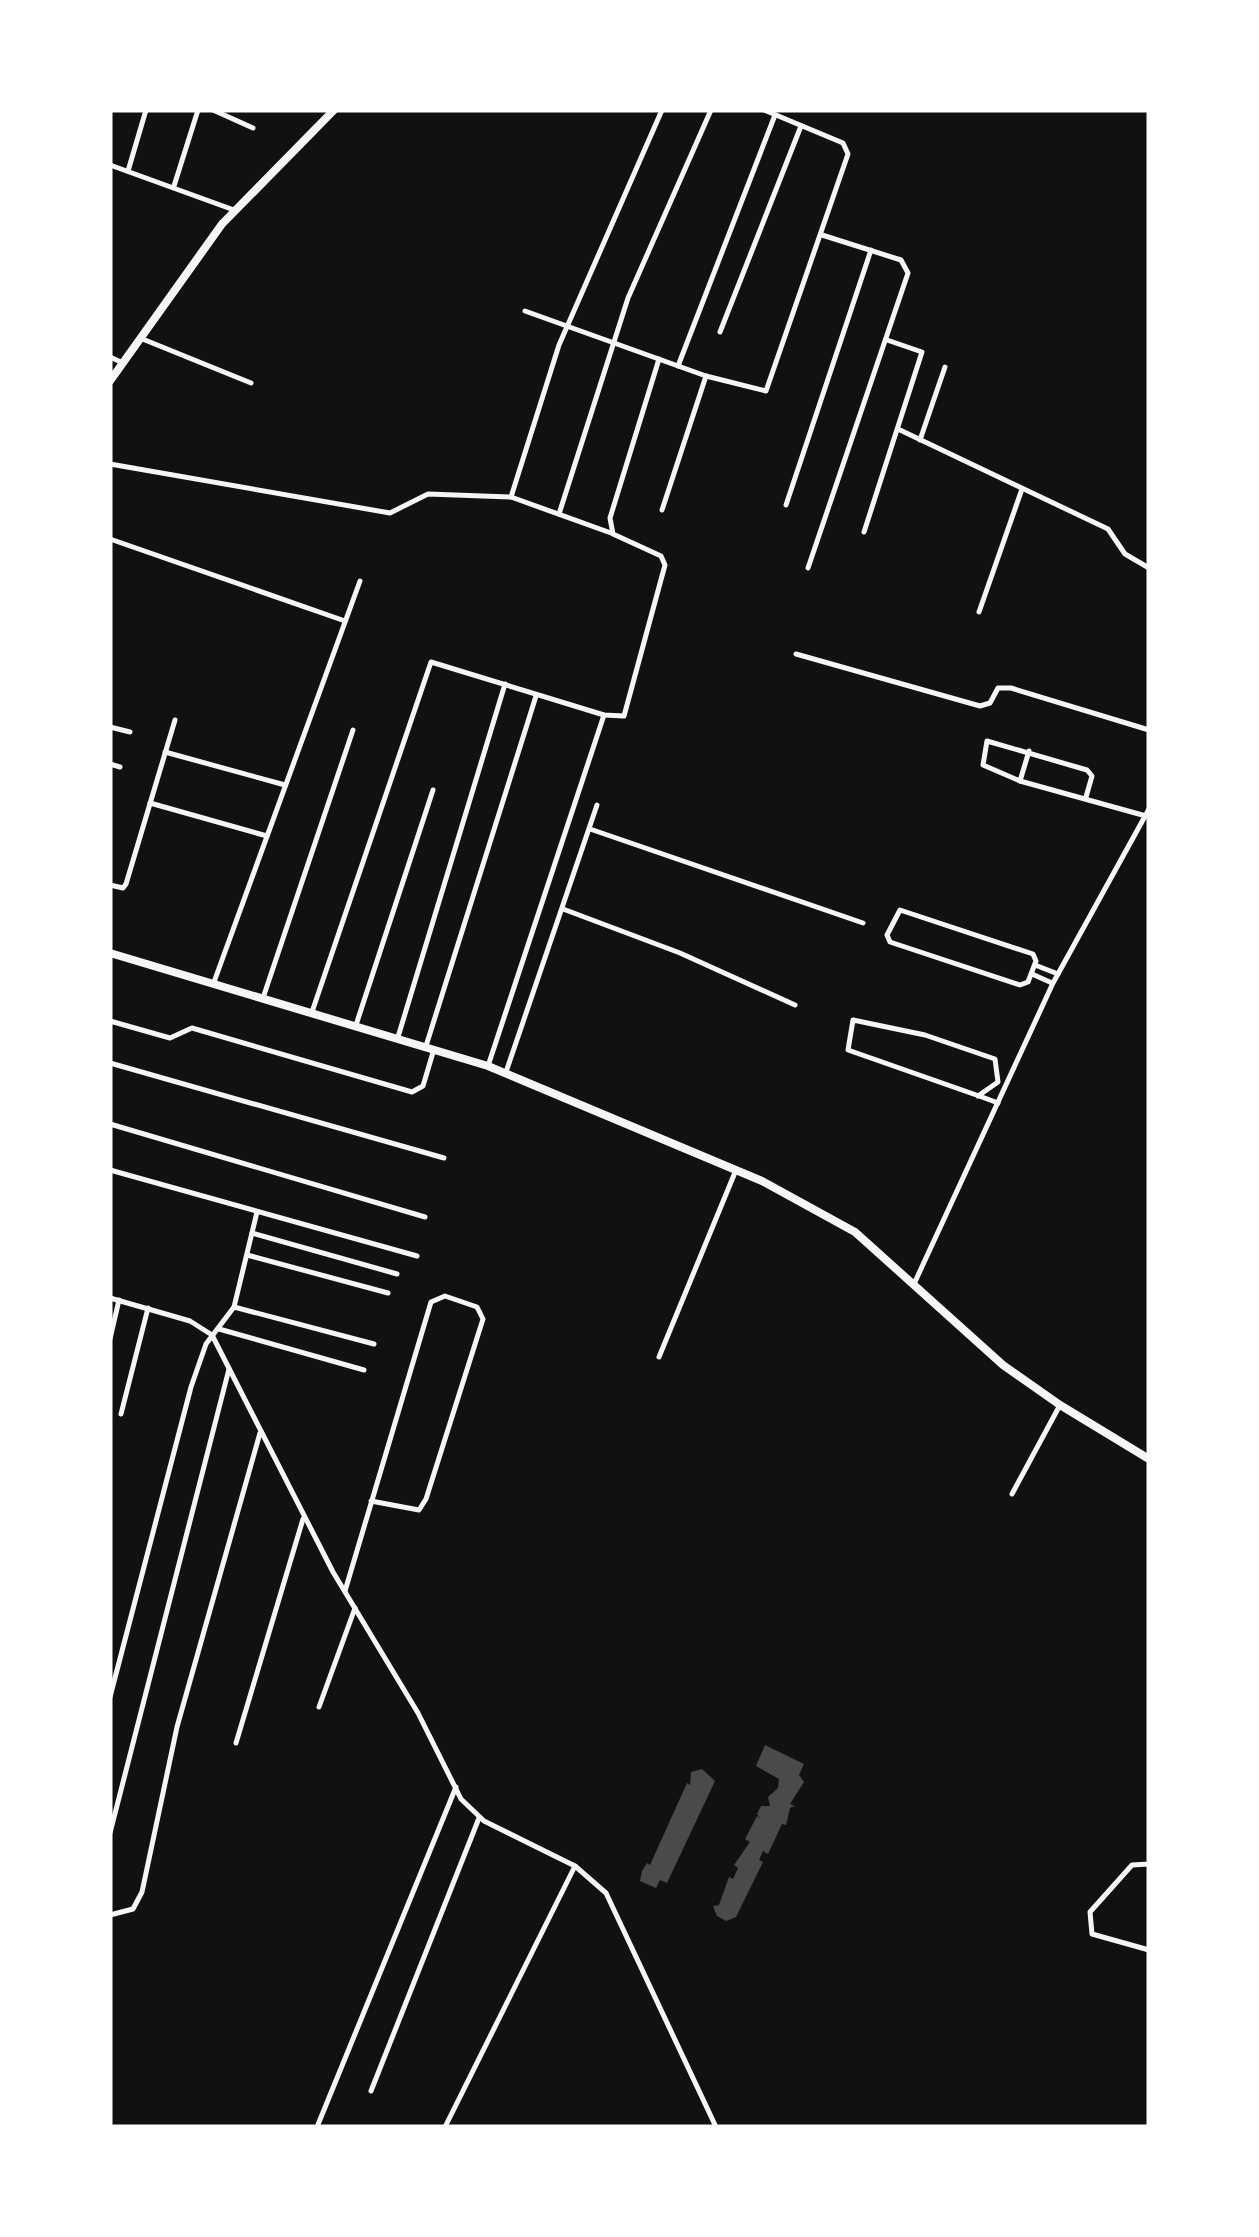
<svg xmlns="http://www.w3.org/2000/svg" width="1259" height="2237" font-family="'Golos Text',sans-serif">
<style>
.building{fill:#4a4a4a}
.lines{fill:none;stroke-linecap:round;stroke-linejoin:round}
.minor{stroke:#f5f5f5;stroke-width:5}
.secondary{stroke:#f5f5f5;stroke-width:8}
.primary{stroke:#f5f5f5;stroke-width:8}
</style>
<rect width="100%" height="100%" fill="#111"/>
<g class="building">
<polygon points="765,1745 804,1764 799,1775 804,1782 790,1804 795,1806 790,1808 786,1825 782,1824 768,1854 763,1851 759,1860 763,1862 736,1917 726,1921 717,1916 713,1906 719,1905 729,1877 733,1879 738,1868 734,1865 750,1842 745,1839 757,1816 760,1818 757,1814 761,1806 770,1806 768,1797 778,1788 779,1779 756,1766"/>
<polygon points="702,1769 715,1781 667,1883 660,1880 656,1888 640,1881 642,1871 647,1863 650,1865 687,1783 690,1785 691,1772"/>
</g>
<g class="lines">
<g class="minor">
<polyline points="213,110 253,128"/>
<polyline points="110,165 234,210"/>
<polyline points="128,171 146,110"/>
<polyline points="174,186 198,110"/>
<polyline points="525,311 706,376 766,391 848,154 843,143 764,110"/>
<polyline points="720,332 801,126"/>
<polyline points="140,338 251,383"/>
<polyline points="110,357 123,363"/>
<polyline points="678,366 775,115"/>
<polyline points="900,430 1108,529 1125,554 1149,568"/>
<polyline points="920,440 945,367"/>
<polyline points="110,464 390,513 428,494 511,497 611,533"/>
<polyline points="511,497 559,345 662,110"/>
<polyline points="786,505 871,250"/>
<polyline points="662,510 706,376"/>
<polyline points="559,514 628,298 711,110"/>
<polyline points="864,532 922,352 887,340"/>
<polyline points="110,539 345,621"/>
<polyline points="808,568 908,273 901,260 822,235"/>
<polyline points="979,612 1022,489"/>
<polyline points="796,654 980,706 990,703 998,688 1011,688 1149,730"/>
<polyline points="110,727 130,732"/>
<polyline points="165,752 285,785"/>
<polyline points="110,764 120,767"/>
<polyline points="1020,781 1029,751"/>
<polyline points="1086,797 1092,776 1087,770 987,741 983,765 1020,781 1146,816"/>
<polyline points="150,803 267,836"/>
<polyline points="590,829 863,923"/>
<polyline points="110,885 123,888 126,884 175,720"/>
<polyline points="563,909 680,953 795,1005"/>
<polygon points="900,910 1033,954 1036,961 1028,982 1020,985 890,942 887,935"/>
<polyline points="1035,965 1058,974"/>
<polyline points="1032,974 1052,983"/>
<polyline points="214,982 360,581"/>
<polyline points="263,998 353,730"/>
<polyline points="312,1012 431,662 604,715 624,716 665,565 661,556 613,534 610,518 659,359"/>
<polyline points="110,1021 170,1038 192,1028 412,1092 423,1086 434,1049"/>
<polyline points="356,1025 433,790"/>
<polyline points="398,1037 505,684"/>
<polyline points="426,1046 536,696"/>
<polyline points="110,1063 444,1158"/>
<polyline points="488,1066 604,715"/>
<polyline points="506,1072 597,805"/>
<polyline points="978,1096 998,1082 995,1059 925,1035 853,1020 848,1050 982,1097 998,1103"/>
<polyline points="110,1124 425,1217"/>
<polyline points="110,1170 417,1256"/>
<polyline points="252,1233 397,1274"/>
<polyline points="247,1255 388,1293"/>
<polyline points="914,1284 1053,983 1149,809"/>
<polyline points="110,1298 190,1321 212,1335 333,1572 418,1713 461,1799 484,1821 575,1866 606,1893 716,2127"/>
<polyline points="234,1307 374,1344"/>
<polyline points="219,1329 364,1370"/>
<polyline points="110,1339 119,1300"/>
<polyline points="659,1357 736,1170"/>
<polyline points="121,1414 148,1308"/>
<polyline points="1012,1494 1060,1405"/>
<path d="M345 1591C374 1495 403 1399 431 1302L445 1296 477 1307 483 1319 426 1499 419 1510 371 1501"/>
<polyline points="110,1697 191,1387 206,1344 234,1307 257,1212"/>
<polyline points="319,1707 355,1608"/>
<polyline points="236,1743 303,1519"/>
<polyline points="110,1833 229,1369"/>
<polyline points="1149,1864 1132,1865 1090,1912 1092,1934 1149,1950"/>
<polyline points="110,1915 133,1909 142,1892 177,1727 260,1433"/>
<polyline points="371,2091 479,1818"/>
<polyline points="317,2127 456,1787"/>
<polyline points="445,2127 575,1866"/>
</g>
<polyline class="secondary" points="110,381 222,224 334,110"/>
<polyline class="primary" points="110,953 488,1066 762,1181 855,1232 1003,1365 1060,1405 1149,1459"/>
</g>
<rect width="1259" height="2237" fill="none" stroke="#ffffff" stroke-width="225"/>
</svg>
